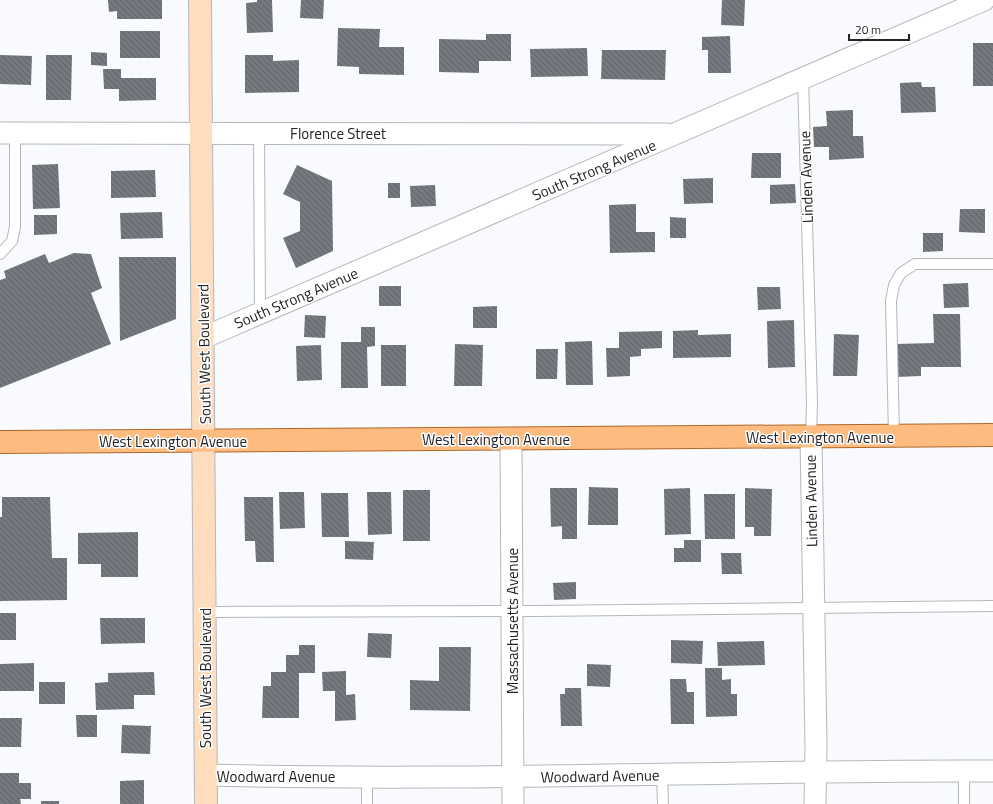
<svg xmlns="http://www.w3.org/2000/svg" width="993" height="804" font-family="'Titillium Web',sans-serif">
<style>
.building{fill:url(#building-back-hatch)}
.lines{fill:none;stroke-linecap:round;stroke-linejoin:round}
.lane-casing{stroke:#b4b7bd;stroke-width:12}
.street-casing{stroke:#b4b7bd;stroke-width:23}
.secondary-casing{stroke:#b4b7bd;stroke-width:24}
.primary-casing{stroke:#b06829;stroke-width:24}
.lane{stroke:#fff;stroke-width:10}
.street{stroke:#fff;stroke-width:21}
.secondary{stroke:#feddbf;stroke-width:22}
.primary{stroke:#fdbb7f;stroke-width:22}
.labels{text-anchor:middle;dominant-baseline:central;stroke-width:3;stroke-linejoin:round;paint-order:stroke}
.street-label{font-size:15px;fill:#222326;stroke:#fff}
</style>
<defs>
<pattern id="building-back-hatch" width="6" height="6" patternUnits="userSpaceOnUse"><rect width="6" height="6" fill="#75787e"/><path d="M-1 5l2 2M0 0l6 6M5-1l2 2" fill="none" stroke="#606267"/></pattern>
</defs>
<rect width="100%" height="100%" fill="#f8fafe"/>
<g class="building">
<polygon points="108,0 162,0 162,19 117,19 117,11 109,12"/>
<polygon points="257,0 272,0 273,32 247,33 246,3 257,2"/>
<polygon points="301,0 324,0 323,19 300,18"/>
<polygon points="722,0 745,0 744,26 721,25"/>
<polygon points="338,28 380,29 379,47 404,47 404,75 359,74 359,67 337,66"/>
<rect x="120" y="31" width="40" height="27"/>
<polygon points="486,34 511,34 511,61 479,61 479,73 439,72 439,39 486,40"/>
<polygon points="730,36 731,73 708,73 708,50 702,50 702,37"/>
<rect x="973" y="43" width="20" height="43"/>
<polygon points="587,48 588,76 531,77 530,49"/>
<polygon points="602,50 666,50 665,80 601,79"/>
<polygon points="91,52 107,53 107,66 91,65"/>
<polygon points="0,55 32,56 31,85 0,84"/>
<polygon points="46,55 72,55 71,100 46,100"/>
<polygon points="245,55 273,55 273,61 299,60 299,92 245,93"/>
<polygon points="103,69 121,69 121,78 156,78 156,100 119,101 119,89 104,89"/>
<polygon points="921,82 922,87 935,87 936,112 901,113 900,83"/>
<polygon points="853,110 853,136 863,136 864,158 829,160 829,147 814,147 813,127 827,126 826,111"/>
<polygon points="752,153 781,153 781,178 751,178"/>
<polygon points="58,164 60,208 33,209 32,165"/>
<polygon points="297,165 332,181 333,251 296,268 283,238 300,231 300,202 283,194"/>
<polygon points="155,170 156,197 111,198 111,171"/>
<polygon points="713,178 713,203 684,204 683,179"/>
<rect x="388" y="183" width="12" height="15"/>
<polygon points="795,184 796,203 770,204 770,185"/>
<polygon points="435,185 436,206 411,207 410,186"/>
<polygon points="636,204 636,232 655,232 655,252 610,253 609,205"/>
<polygon points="960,209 985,209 985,233 959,232"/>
<polygon points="162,212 163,238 121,239 120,213"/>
<polygon points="34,215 57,215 57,234 34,235"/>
<polygon points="670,217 686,218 686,238 670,238"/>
<polygon points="923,233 943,233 943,251 923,252"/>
<polygon points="74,253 91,254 102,288 91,293 111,344 0,388 0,280 6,278 4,271 45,254 49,263"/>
<polygon points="119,257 176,257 176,319 120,341"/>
<polygon points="968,283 969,307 944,308 943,284"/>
<rect x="379" y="286" width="22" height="20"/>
<polygon points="757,287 780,287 781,309 758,310"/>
<polygon points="497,306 497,328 473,328 473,307"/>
<polygon points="933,314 960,314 961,367 921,367 921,376 896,377 895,344 934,343"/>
<polygon points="305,315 326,316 325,338 304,337"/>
<polygon points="794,320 795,367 768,368 767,321"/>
<polygon points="361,327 375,327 375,346 367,347 368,388 341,388 341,342 361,342"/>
<polygon points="698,330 698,335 731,334 731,357 673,358 673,331"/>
<polygon points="662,331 662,348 641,349 641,356 630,357 630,376 607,377 606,348 619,348 619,332"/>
<polygon points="834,334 859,335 857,376 833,376"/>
<polygon points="592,341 593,385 566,385 565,342"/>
<polygon points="455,344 483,345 482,386 454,386"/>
<polygon points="321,345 322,380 297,381 296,346"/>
<rect x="381" y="345" width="25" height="41"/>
<polygon points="536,349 558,349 557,379 536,379"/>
<polygon points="589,487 618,488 618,525 588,525"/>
<polygon points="550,488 577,488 577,539 562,539 562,526 551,527"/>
<polygon points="690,488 691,534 665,535 664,489"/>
<polygon points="745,488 772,489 771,536 754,536 754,527 745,527"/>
<rect x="403" y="490" width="27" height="51"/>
<polygon points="279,492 304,492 305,528 280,529"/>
<polygon points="367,492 391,492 392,534 368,535"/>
<polygon points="321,493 348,493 349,537 322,537"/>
<polygon points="704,494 735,494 735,539 705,539"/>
<polygon points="2,497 50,497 52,558 67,558 67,600 0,601 0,517 2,517"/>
<polygon points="244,497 273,497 274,562 256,562 255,541 245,541"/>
<polygon points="138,532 138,577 101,577 101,564 78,564 78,533"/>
<polygon points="684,540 701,540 701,562 674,562 674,548 684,548"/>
<polygon points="345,541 374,542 373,560 345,559"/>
<polygon points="721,553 741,553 742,574 722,574"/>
<polygon points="576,582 576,599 554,600 553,583"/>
<rect x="0" y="613" width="16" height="27"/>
<polygon points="100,618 145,618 145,643 101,644"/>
<polygon points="368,633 392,634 391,658 367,657"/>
<polygon points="671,640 703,641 702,664 671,663"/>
<polygon points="764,641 765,665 718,666 717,642"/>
<polygon points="299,645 315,645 315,673 299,673 299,718 262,718 263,686 271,686 271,672 286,672 286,655 299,655"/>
<polygon points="439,647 471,647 470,711 410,710 410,680 439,681"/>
<polygon points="34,663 34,691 0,691 0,664"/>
<polygon points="587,664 611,665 610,687 587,686"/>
<polygon points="705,668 722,668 722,680 731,679 731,694 737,694 737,716 706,717"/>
<polygon points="346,671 346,695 355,694 356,720 335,721 335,691 323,691 322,672"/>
<polygon points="154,672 155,695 134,695 134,709 96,710 95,683 108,682 108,673"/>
<polygon points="670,679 686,679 687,692 694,692 694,724 671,724"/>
<rect x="39" y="682" width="26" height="22"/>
<polygon points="565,688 581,688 582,726 561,726 560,694 565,694"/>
<polygon points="76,715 97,715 97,737 77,737"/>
<polygon points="0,718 22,718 21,747 0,747"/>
<polygon points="122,725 151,726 150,754 121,753"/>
<polygon points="0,773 19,773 19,783 31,783 31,799 20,799 21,804 0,804"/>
<polygon points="144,780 144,804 120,804 120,781"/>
<rect x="41" y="801" width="18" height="3"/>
</g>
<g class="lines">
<g class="lane-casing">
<g id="lane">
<polyline points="803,77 812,402 811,437"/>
<polyline points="259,133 260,314"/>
<polyline points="0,254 12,241 15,227 15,133"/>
<polyline points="894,436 891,301 894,285 901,273 915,264 993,264"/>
<polyline points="205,612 536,611 993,606"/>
<polyline points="964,771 964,804"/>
<polyline points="662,774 663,804"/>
<polyline points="367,776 367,804"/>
</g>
</g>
<g class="street-casing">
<g id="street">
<polyline points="0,133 668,134"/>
<polyline points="203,338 984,0"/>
<polyline points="811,437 816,746 815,804"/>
<polyline points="511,439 513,804"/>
<path d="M206 775C468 782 731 770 993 771"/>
</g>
</g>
<g class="secondary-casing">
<polyline id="secondary" points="200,0 206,804"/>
</g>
<g class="primary-casing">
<polyline id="primary" points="0,442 993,435"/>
</g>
<use href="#lane" class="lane"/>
<use href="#street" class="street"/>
<use href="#secondary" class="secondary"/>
<use href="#primary" class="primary"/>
</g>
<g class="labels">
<g class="street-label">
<text x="338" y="133">Florence Street</text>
<text transform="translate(594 170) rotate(-23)">South Strong Avenue</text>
<text transform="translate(806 177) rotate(-92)">Linden Avenue</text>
<text transform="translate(296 298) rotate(-23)">South Strong Avenue</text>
<text transform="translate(204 354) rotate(-91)">South West Boulevard</text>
<text x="820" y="437">West Lexington Avenue</text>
<text x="496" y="439">West Lexington Avenue</text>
<text x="173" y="441">West Lexington Avenue</text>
<text transform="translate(811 501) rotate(-91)">Linden Avenue</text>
<text transform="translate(512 621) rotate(-90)">Massachusetts Avenue</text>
<text transform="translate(205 678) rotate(-90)">South West Boulevard</text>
<text x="276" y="776">Woodward Avenue</text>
<text transform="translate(600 776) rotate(-1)">Woodward Avenue</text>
</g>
</g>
<path d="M849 34v6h60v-6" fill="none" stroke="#222326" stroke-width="2"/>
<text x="855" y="34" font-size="12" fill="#222326" stroke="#ffffff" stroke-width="3" paint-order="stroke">20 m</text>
</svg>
